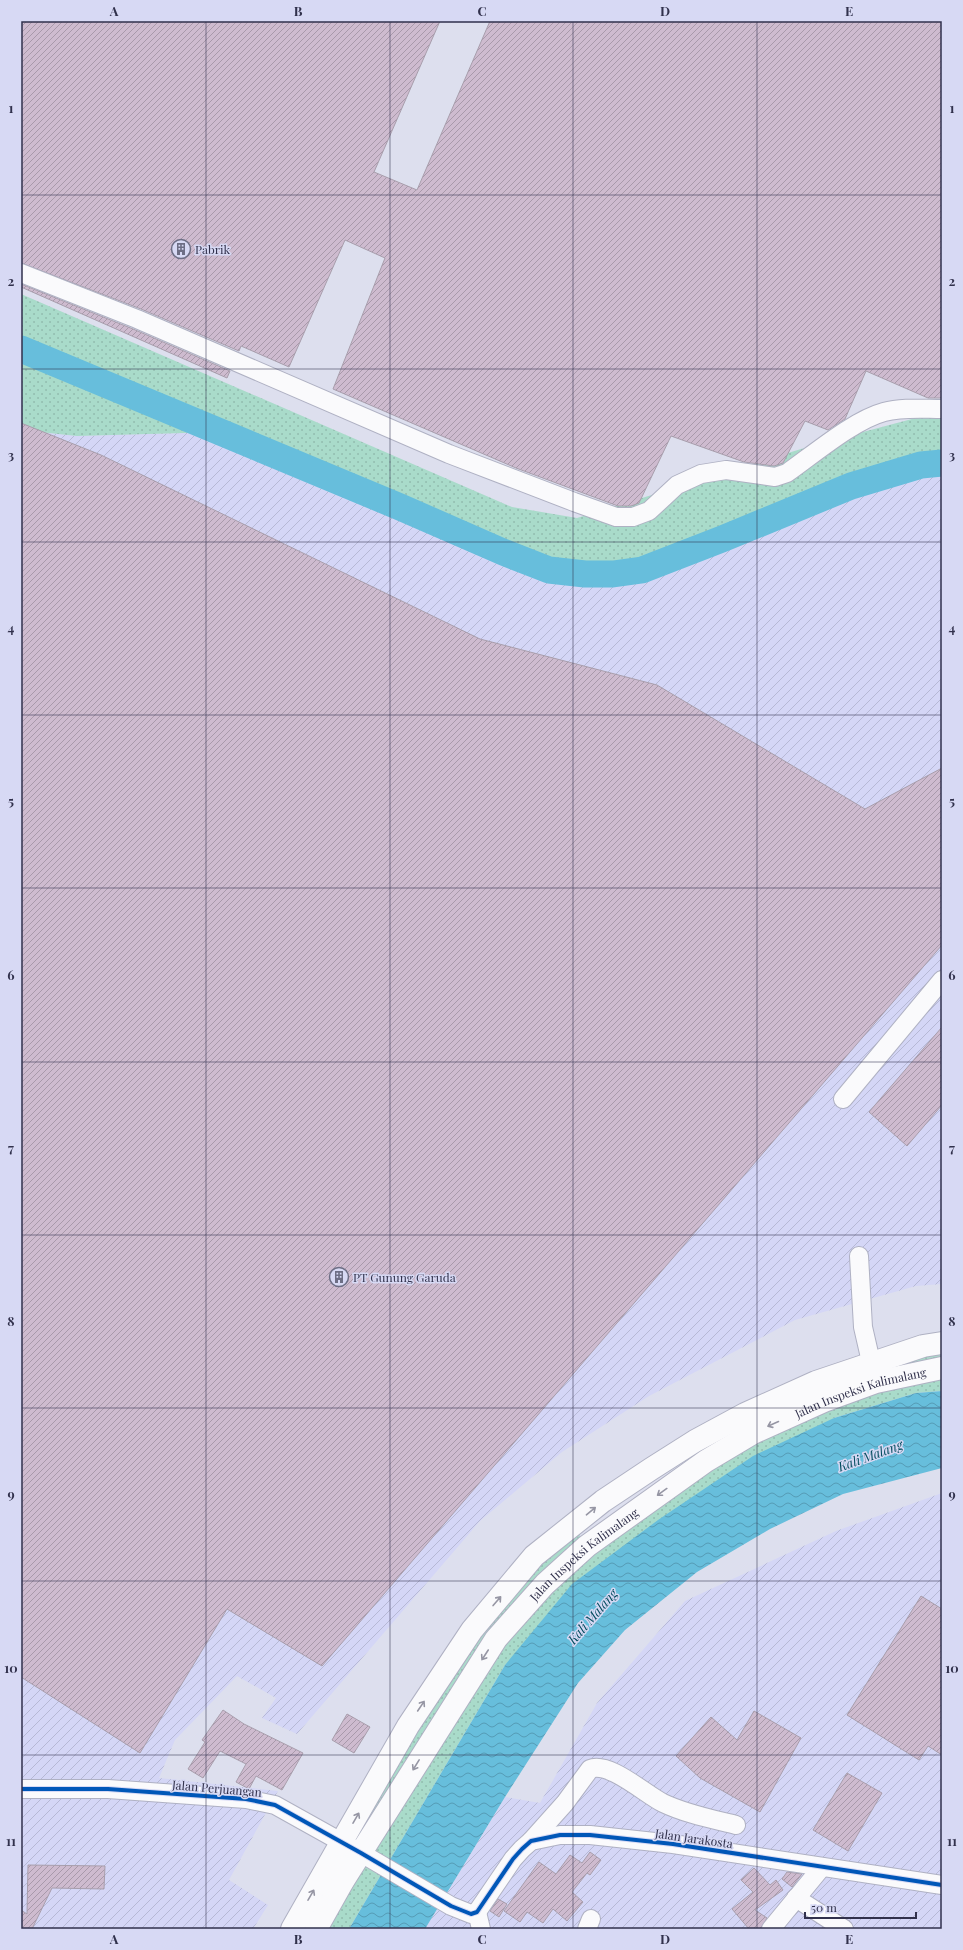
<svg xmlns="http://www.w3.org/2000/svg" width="963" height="1950" font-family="'Playfair Display',serif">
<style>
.industrial{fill:url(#industrial-furrows)}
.grass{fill:url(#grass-dots)}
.water{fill:url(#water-waves)}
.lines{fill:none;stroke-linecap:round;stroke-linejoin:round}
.river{stroke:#67bedc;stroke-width:27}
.building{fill:url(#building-hatch);stroke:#a89eac}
.minor-casing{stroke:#afb1c3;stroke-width:20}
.major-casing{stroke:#afb1c3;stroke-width:24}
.minor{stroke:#fafafc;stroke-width:18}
.major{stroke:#fafafc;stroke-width:22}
.cycleway-casing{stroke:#d7d9f4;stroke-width:6}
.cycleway{stroke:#0057b8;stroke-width:4}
.oneway{stroke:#9696a4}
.grid{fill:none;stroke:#31314c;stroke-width:1;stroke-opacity:0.55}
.labels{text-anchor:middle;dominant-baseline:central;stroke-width:3;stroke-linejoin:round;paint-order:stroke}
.poi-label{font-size:12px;fill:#31314c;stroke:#d7d9f4;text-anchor:start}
.street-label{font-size:12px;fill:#31314c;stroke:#d7d9f4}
.water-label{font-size:13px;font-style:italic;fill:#034c5f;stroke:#d7d9f4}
.neatline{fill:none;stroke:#31314c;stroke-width:1.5}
.grid-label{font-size:13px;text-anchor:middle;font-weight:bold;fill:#31314c}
</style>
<defs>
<pattern id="industrial-furrows" width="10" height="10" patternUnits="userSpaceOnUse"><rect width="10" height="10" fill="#d4d6f6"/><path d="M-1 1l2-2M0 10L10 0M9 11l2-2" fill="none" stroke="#b6b8d5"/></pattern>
<pattern id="grass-dots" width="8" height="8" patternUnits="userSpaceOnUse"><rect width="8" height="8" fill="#a9dbca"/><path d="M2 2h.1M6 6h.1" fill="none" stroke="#92bcaf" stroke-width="1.8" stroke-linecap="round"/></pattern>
<pattern id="water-waves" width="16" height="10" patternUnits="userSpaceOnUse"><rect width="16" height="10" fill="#67bedc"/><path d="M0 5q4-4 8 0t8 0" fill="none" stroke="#559bb5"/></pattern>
<pattern id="building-hatch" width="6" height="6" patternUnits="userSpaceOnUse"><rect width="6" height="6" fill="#cebbcf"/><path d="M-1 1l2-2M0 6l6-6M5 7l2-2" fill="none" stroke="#a899aa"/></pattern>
</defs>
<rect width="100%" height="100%" fill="#dddfee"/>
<g class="industrial">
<polygon points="21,430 77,436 220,432 549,570 642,570 853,485 921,465 942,463 942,1284 916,1286 795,1320 649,1396 562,1452 480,1521 297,1734 262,1718 276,1698 237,1676 175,1740 159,1778 278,1791 229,1880 268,1905 253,1929 21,1929"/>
<polygon points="942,1493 942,1929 425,1929 505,1797 540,1803 597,1703 685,1601 836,1531"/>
</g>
<g class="grass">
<polygon points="21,294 512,507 577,518 814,445 942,411 942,463 921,465 853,485 642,570 613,574 549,570 507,554 136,396 220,432 77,436 21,430"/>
<polygon points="942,1343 942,1391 916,1393 834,1418 505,1665 349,1929 292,1929 437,1682 573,1526 587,1546 706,1461 695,1441"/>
</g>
<polygon class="water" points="942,1391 942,1468 843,1494 770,1529 697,1572 625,1630 578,1683 505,1797 425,1929 349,1929 505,1665 572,1584 658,1520 753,1456 834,1418 916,1393"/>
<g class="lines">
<polyline class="river" points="21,349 400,507 503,552 549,570 585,574 613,574 642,570 722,539 851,486 921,465 942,463"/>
</g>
<g class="building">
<polygon points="21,21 440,21 374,172 417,190 490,21 942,21 942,398 928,398 866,371 845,419 828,430 805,421 783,463 774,466 744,462 671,436 639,503 631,506 618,506 516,468 333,389 385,258 345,240 289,367 241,346 239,351 141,309 21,263"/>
<polygon points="21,284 133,329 230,371 227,378 21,287"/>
<polygon points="21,423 101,455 480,639 657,685 865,809 942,768 942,945 322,1666 227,1609 140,1753 21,1677"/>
<polygon points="942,1027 942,1105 907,1146 869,1112"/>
<polygon points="921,1596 942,1609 942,1755 928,1746 919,1760 847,1715"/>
<polygon points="223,1710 244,1724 303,1753 282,1790 256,1776 249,1789 236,1782 246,1764 220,1751 203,1778 188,1769 205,1742 202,1740"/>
<polygon points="754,1711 801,1738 760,1812 700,1778 676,1756 711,1717 737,1740"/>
<polygon points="347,1714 370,1727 354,1753 332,1740"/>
<polygon points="847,1773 882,1793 848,1851 813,1830"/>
<polygon points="590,1852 601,1860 590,1875 587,1873 572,1892 583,1902 567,1921 553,1909 543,1923 527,1912 520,1922 504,1911 539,1862 556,1874 570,1855 582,1863"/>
<polygon points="28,1865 105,1866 104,1889 52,1888 32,1929 21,1929 21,1910 27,1914"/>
<polygon points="754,1868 770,1885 776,1880 783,1890 755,1910 767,1918 761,1929 749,1929 732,1909 753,1892 741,1880"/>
<polygon points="787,1872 802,1874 792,1887 782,1879"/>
<polygon points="498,1899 507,1904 499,1917 490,1911"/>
</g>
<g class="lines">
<g class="minor-casing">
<g id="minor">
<path d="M21 273 137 319 449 454 574 502 616 517H633L649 511 677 485 701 474 726 470 775 477 787 473C814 454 854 420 884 412 902 407 923 409 942 409"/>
<polyline points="843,1099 942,980"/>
<polyline points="859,1256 863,1327 874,1375"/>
<polyline points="21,1789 108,1789 246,1799 275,1805 361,1853 451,1906 471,1914 477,1912"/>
<path d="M531 1841 565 1803 590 1769C609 1761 645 1794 663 1803 686 1814 712 1819 736 1825"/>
<polyline points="796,1898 844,1929"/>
<polyline points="477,1912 513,1859 522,1849 531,1841 560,1835 590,1835 673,1844 942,1885"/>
<polyline points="477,1912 481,1929"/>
<polyline points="587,1929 591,1919"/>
<polyline points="771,1929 822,1867"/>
</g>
</g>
<g class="major-casing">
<g id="major">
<polyline points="343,1881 341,1843 408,1726 472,1630 534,1556 603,1501 651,1469 695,1441 745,1414 816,1382 923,1346 942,1343"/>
<polyline points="292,1929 341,1843"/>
<path id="s1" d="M316 1929 343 1881 496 1639 545 1584 587 1546 706 1461 753 1433 824 1401 876 1382 942 1368"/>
</g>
</g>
<use href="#minor" class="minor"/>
<use href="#major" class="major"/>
<g class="cycleway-casing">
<polyline id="cycleway" points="21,1789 108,1789 246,1799 275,1805 361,1853 451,1906 471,1914 477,1912 513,1859 522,1849 531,1841 560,1835 590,1835 673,1844 942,1885"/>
</g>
<use href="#cycleway" class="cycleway"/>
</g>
<defs><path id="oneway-shaft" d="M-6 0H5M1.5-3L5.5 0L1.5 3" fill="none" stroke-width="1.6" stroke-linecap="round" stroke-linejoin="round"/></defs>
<g class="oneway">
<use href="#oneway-shaft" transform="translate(773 1424) rotate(156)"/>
<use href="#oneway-shaft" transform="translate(662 1492) rotate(144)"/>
<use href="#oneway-shaft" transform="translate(591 1511) rotate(-40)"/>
<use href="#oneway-shaft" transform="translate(497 1601) rotate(-49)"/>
<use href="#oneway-shaft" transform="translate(485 1655) rotate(123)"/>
<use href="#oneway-shaft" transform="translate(421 1706) rotate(-56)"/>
<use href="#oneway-shaft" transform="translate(416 1765) rotate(122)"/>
<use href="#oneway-shaft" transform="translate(356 1818) rotate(-60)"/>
<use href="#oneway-shaft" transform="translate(311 1895) rotate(-60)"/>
</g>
<path class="grid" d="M206 21V1929M390 21V1929M573 21V1929M757 21V1929M21 195H942M21 369H942M21 542H942M21 715H942M21 888H942M21 1062H942M21 1235H942M21 1408H942M21 1581H942M21 1755H942"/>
<defs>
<g id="building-ring" transform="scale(1)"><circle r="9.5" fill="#d7d9f4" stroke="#6d6e85" stroke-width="1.5"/><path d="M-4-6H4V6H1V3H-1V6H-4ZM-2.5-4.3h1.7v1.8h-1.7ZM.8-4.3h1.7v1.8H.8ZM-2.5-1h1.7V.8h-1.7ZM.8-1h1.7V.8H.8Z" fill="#6d6e85"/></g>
</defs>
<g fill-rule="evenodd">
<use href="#building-ring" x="181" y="249"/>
<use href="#building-ring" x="339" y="1277"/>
</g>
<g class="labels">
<g class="poi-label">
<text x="195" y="249">Pabrik</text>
<text x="353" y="1277">PT Gunung Garuda</text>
</g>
<g class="street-label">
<text stroke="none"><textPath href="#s1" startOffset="788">Jalan Inspeksi Kalimalang</textPath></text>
<text stroke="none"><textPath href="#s1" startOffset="464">Jalan Inspeksi Kalimalang</textPath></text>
<text transform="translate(217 1788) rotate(5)">Jalan Perjuangan</text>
<text transform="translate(694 1838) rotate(8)">Jalan Jarakosta</text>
</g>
<g class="water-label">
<text transform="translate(870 1455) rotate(-20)">Kali Malang</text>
<text transform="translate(592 1616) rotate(-49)">Kali Malang</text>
</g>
</g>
<rect width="963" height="1950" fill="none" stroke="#d7d9f4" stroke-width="44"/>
<path d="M805 1912v6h111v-6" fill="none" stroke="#31314c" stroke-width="2"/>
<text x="811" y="1912" font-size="12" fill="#31314c" stroke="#d7d9f4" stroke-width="3" paint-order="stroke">50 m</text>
<rect x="22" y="22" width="919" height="1906" class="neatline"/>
<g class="grid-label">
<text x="114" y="16">A</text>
<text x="298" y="16">B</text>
<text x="482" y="16">C</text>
<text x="665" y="16">D</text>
<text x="849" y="16">E</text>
<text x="11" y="113">1</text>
<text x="952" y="113">1</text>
<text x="11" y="286">2</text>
<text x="952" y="286">2</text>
<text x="11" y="460">3</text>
<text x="952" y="460">3</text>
<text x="11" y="633">4</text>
<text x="952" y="633">4</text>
<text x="11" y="806">5</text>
<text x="952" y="806">5</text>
<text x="11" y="980">6</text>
<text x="952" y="980">6</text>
<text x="11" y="1153">7</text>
<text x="952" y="1153">7</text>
<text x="11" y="1326">8</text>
<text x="952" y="1326">8</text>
<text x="11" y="1499">9</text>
<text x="952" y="1499">9</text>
<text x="11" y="1673">10</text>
<text x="952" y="1673">10</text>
<text x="11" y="1846">11</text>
<text x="952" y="1846">11</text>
<text x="114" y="1944">A</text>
<text x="298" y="1944">B</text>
<text x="482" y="1944">C</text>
<text x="665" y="1944">D</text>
<text x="849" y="1944">E</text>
</g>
</svg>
